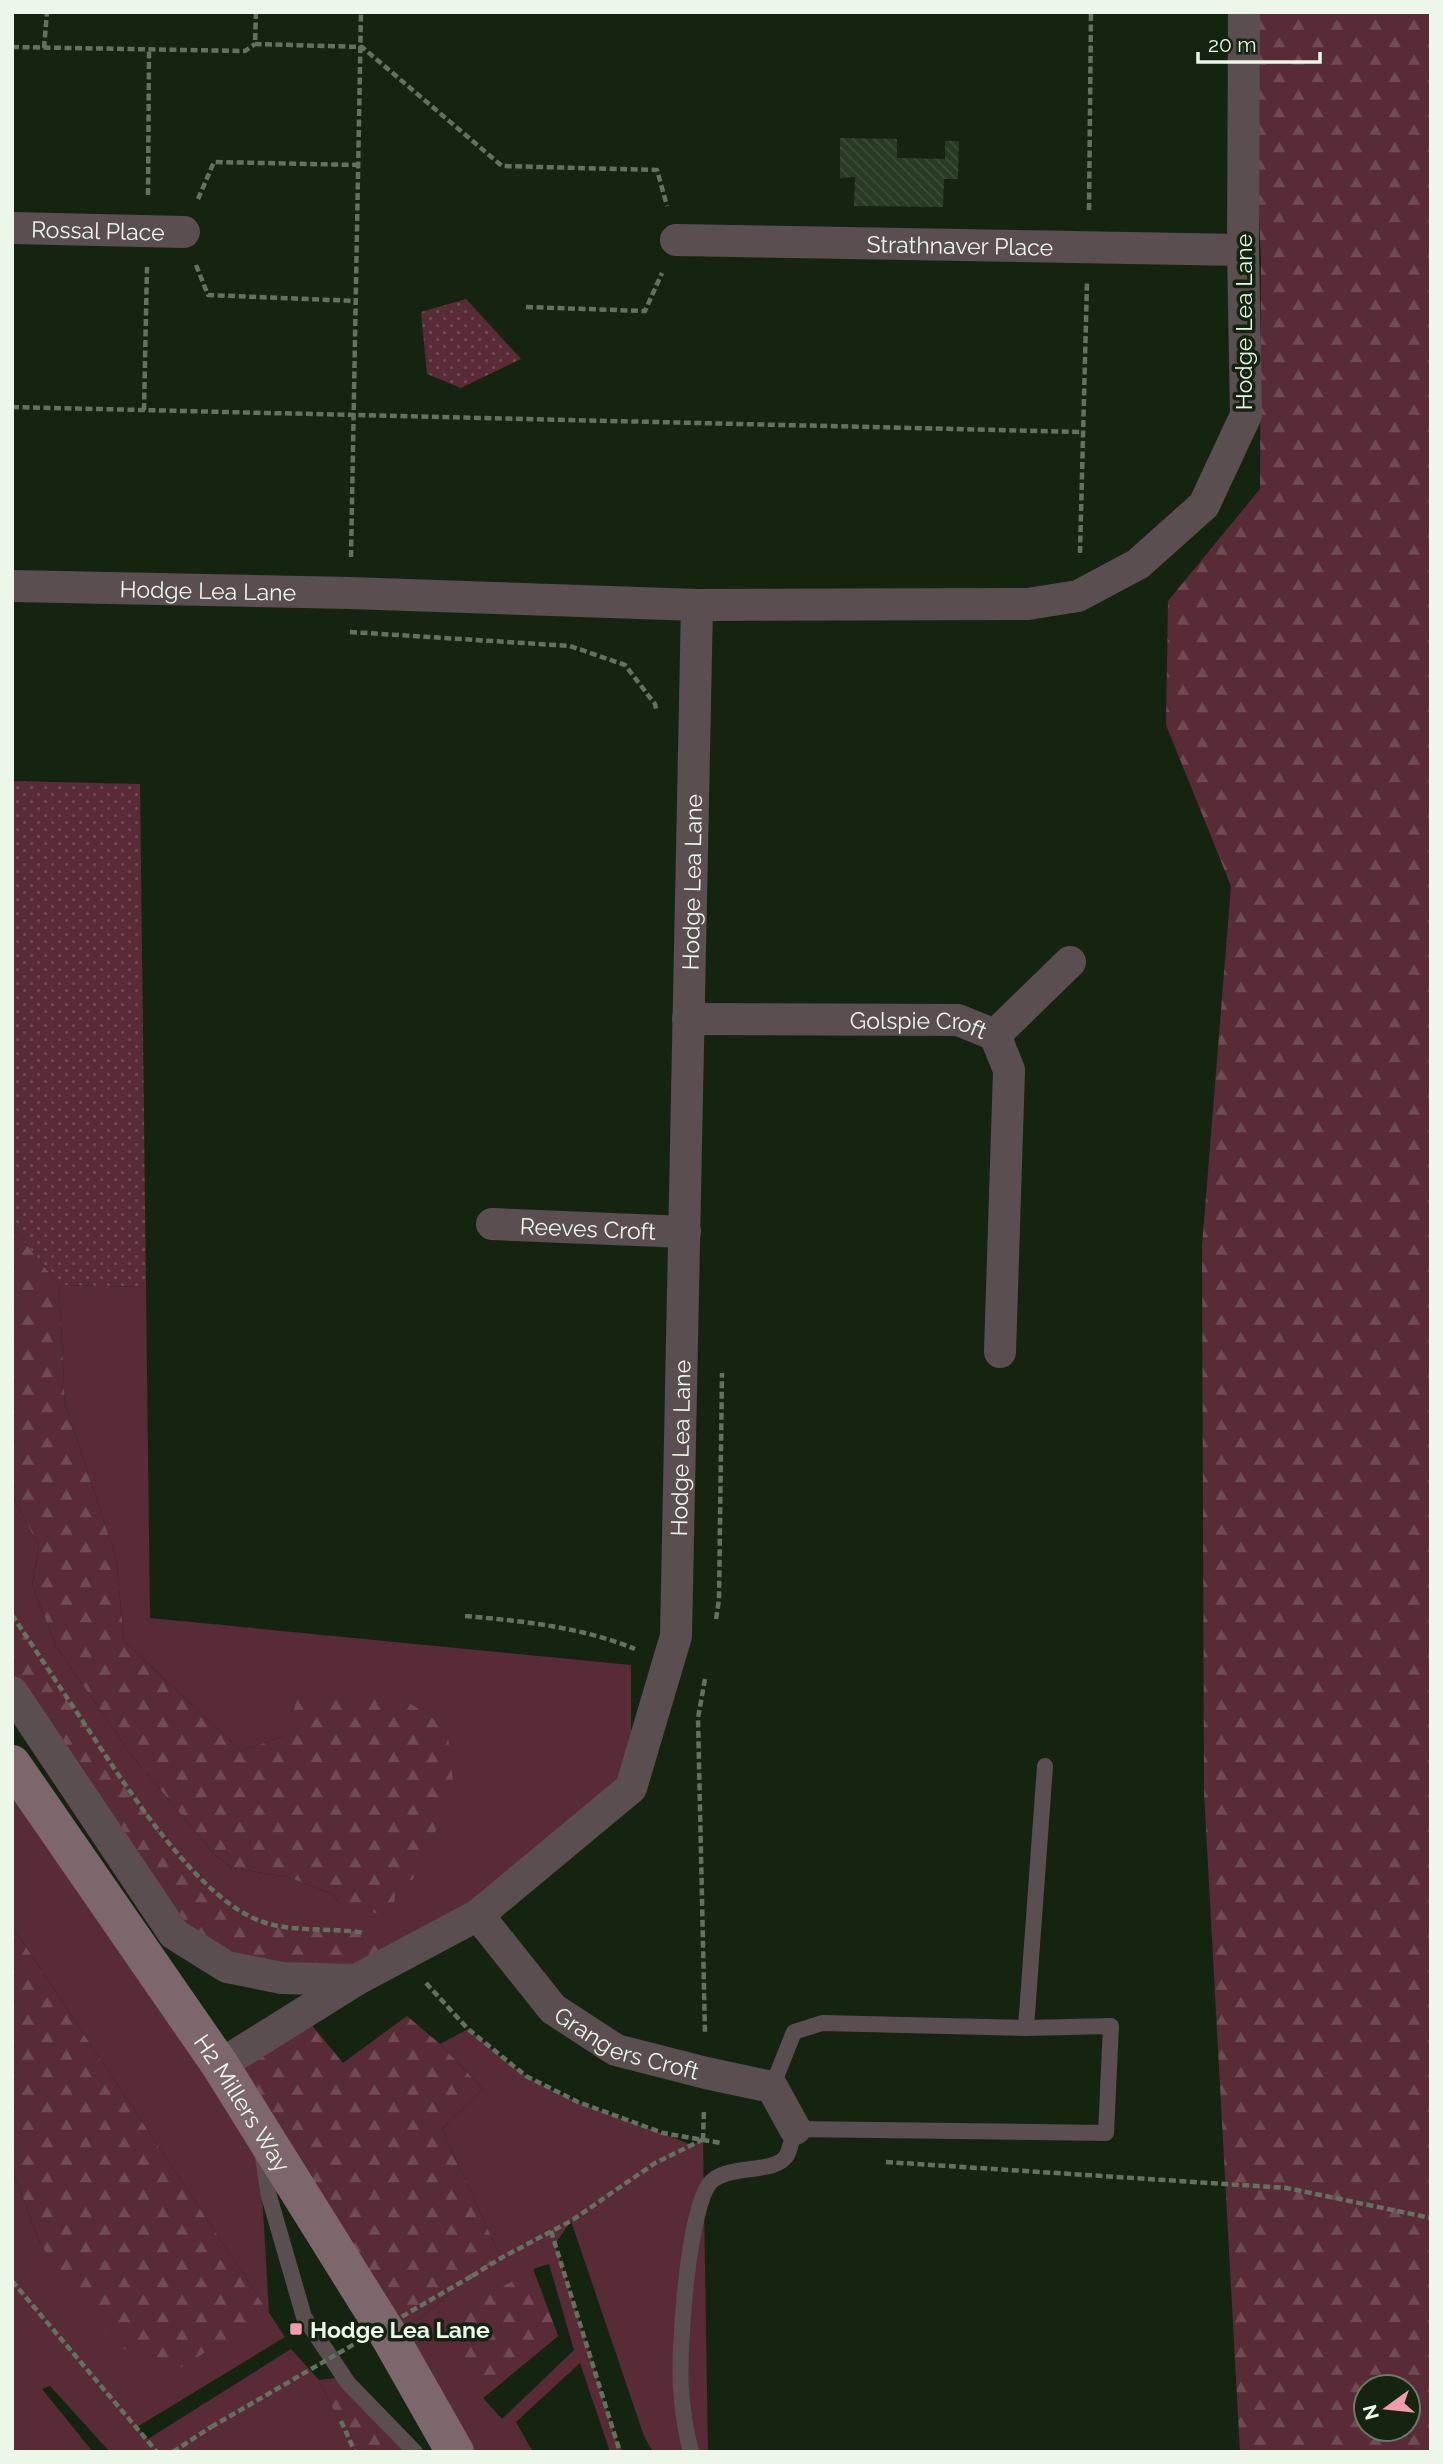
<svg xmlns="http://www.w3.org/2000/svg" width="1443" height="2464" font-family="Raleway,sans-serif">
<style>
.green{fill:#582b37;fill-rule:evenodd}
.forest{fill:url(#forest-firs);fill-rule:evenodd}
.park{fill:url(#park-dots)}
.building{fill:url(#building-back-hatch)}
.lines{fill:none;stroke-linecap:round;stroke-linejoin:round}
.path{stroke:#637160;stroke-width:4.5;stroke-dasharray:7 3.5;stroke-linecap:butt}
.lane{stroke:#5b4e50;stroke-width:16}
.street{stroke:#5b4e50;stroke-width:32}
.secondary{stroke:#7d676c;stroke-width:38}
.path-bridge{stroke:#637160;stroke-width:4.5;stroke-dasharray:7 3.5;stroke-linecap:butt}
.poi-dot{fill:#f29aae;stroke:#152411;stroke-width:2.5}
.labels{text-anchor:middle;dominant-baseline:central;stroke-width:7;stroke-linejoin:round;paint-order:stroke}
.street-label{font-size:23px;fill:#ecf7ea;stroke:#152411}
.poi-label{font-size:23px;font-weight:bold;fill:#ecf7ea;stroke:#152411;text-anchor:start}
</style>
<defs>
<pattern id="forest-firs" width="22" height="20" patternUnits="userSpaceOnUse" patternTransform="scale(1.75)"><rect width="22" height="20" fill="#582b37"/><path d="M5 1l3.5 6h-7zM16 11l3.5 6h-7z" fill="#704a54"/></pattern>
<pattern id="park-dots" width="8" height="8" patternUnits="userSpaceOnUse" patternTransform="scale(1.75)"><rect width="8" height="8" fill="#582b37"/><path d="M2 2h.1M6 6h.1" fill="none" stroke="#704a54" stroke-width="1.8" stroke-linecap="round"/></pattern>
<pattern id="building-back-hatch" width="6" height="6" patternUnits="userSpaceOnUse" patternTransform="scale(1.75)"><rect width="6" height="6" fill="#283924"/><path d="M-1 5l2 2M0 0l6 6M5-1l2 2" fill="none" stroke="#3d4d39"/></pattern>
</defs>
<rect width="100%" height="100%" fill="#152411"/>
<g class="green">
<polygon points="59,1285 146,1287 150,1618 631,1665 631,1788 404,1956 342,1929 303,1929 262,1922 226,1901 160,1833 115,1770 12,1615 12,1494 39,1547 32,1585 57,1648 132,1756 215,1855 232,1868 288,1877 332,1894 342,1905 284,1736 241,1751 124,1641 116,1558 65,1404"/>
<polygon points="12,1764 258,2125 269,2313 285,2337 137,2427 148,2439 291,2349 319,2380 354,2452 110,2452 50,2386 42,2389 93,2452 12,2452 12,2169 40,2243 269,2313 12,1926"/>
<path d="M468 2029C487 2044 506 2063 527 2076 577 2108 637 2121 691 2145L703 2140 708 2452H653L644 2436 571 2221 555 2244 616 2439 623 2452H610L580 2363 516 2422 533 2452H455L392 2341 472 2276 501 2258 442 2129 483 2089 440 2044ZM549 2264 574 2350 502 2419 483 2398 558 2336 533 2269Z"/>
</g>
<g class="forest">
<path d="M1249 12H1431V2452H1240L1204 1792 1202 1246 1231 886 1166 725 1168 601 1260 489 1261 258ZM1366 2387H1408V2429H1366Z"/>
<polygon points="12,1226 59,1285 65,1404 116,1558 124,1641 241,1751 284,1736 299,1695 399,1696 447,1728 454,1791 413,1879 396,1886 393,1917 342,1905 332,1894 288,1877 232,1868 215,1855 132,1756 57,1648 32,1585 39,1547 12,1494"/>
<polygon points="12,1615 160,1833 226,1901 263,1922 303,1929 342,1929 378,1936 404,1956 282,1978 174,1934 12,1692"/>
<polygon points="12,1926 269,2313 162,2379 116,2342 75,2297 40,2243 12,2169"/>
<polygon points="302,2013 343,2063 407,2016 440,2044 483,2089 442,2129 501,2258 472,2276 392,2341 220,2065"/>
<polygon points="533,2269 558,2336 483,2398 443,2322"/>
<polygon points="336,2378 412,2452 354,2452 319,2380"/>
</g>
<g class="park">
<polygon points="466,299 521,359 461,388 427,374 421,312"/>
<polygon points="12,781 140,784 146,1287 59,1285 12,1226"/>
</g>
<polygon class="building" points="840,138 897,139 897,158 945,159 945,141 959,141 958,179 944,179 943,207 854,206 855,177 840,178"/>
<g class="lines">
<g class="path">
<polyline points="256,12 255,44 362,47 502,166 657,170 667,206"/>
<polyline points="12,47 245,51 255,44"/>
<polyline points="44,48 47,12"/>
<polyline points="148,195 149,50"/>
<polyline points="198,199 214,162 359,165"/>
<polyline points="1089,210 1091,12"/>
<polyline points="196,265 208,295 356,301"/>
<polyline points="526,307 645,311 662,273"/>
<polyline points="12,407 1083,432"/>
<polyline points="144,410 147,267"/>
<polyline points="1080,553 1087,282"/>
<polyline points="351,557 361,12"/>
<polyline points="350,632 570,646 625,665 655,704 656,709"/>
<path d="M12 1615C37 1652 61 1689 86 1726 124 1783 197 1900 263 1922 295 1933 331 1927 364 1933"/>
<path d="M465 1616C523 1621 581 1627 635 1649"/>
<polyline points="716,1619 719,1600 722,1373"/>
<polyline points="705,1679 698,1718 705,2034"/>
<polyline points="426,1983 468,2029 526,2076 578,2102 663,2133 721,2143"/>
<polyline points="703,2140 704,2109"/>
<polyline points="886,2162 1287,2188 1431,2218"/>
<polyline points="551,2231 620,2452"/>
<polyline points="472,2276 501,2258 571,2221 655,2163 702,2140"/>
<polyline points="12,2281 157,2452"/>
<polyline points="341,2421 355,2452"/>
<polyline points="173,2452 211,2427"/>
</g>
<g class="lane">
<polyline points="1026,2028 1045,1766"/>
<polyline points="263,2157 269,2196 304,2317 348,2383 415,2452"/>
<path d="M691 2452C686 2432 682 2409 681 2388 678 2354 688 2199 713 2180 734 2164 776 2174 787 2155 791 2147 792 2137 795 2129L1106 2133 1111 2026 1026 2028 822 2023 794 2032 772 2087"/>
</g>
<g class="street">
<path id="s1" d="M12 228 184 232"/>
<path id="s2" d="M676 240 1243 250"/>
<path id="s3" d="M12 586 350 593 697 605 1028 604 1078 596 1138 564 1204 505 1246 415 1243 250 1244 12"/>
<path id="s4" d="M688 1019 958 1020 995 1035 1009 1070 1000 1352"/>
<polyline points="995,1035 1070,962"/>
<path id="s5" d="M492 1224 685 1232"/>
<polyline points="12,1692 174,1934 227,1967 282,1978 356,1980"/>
<path id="s6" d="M478 1915 553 2009 616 2050 706 2073 772 2087 795 2129"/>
<path id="s7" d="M220 2065 356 1980 478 1915 631 1788 676 1636 697 605"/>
</g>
<path class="secondary" id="s8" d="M12 1764 220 2065 392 2341 455 2452"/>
<polyline class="path-bridge" points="211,2427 472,2276"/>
</g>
<rect class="poi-dot" x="289" y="2322" width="14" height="14" rx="3.5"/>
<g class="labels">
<g class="street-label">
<text stroke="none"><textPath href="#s1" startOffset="86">Rossal Place</textPath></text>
<text stroke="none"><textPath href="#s2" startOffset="284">Strathnaver Place</textPath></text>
<text transform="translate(1243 322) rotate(-90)">Hodge Lea Lane</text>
<text stroke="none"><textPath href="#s3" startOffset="196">Hodge Lea Lane</textPath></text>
<text stroke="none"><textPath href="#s7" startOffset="1410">Hodge Lea Lane</textPath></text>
<text stroke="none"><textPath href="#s4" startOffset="231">Golspie Croft</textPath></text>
<text stroke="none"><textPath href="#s5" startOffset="96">Reeves Croft</textPath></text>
<text stroke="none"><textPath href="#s7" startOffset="844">Hodge Lea Lane</textPath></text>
<text stroke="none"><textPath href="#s6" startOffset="203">Grangers Croft</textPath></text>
<text stroke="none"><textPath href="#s8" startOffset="410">H2 Millers Way</textPath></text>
</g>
<g class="poi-label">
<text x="310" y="2329">Hodge Lea Lane</text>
</g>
</g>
<rect width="1443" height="2464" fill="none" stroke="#ecf7ea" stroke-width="28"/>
<g transform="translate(1387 2408) rotate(255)"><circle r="33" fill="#152411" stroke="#6b7868" stroke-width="2"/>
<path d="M0-5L12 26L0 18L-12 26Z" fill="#f29aae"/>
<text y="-10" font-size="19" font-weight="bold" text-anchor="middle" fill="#ecf7ea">N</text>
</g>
<path d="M1198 52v10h122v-10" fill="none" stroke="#ecf7ea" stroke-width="3.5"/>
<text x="1208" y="52" font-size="21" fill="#ecf7ea" stroke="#152411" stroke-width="5" paint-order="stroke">20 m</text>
</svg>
